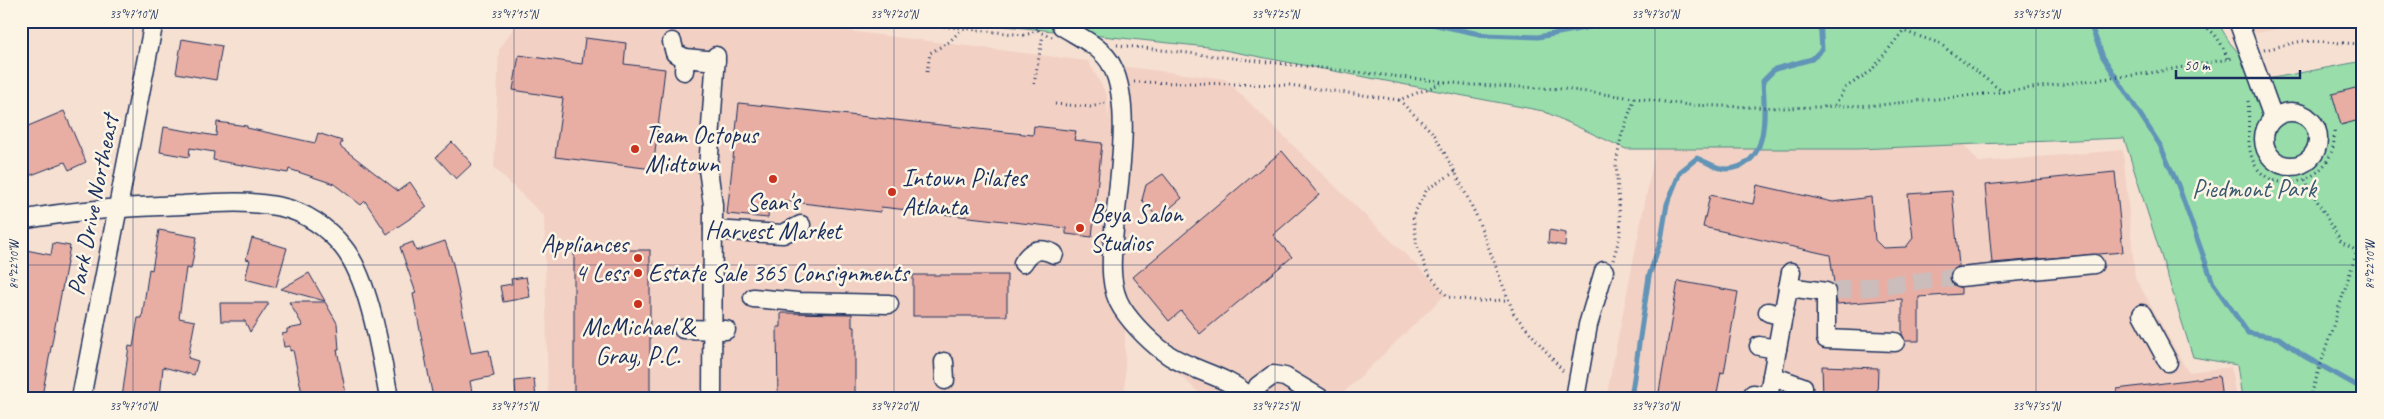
<svg xmlns="http://www.w3.org/2000/svg" width="2384" height="419" font-family="Caveat,sans-serif">
<style>
.built{fill:#f2d1c4}
.green{fill:#98ddaa;stroke:#5a8684}
.lines{fill:none;stroke-linecap:round;stroke-linejoin:round}
.stream{stroke:#6294b7;stroke-width:5}
.building{fill:#e8aea4;stroke:#1b2f5e}
.minor-tunnel{stroke:#cabdbb;stroke-width:18;stroke-dasharray:18 9;stroke-linecap:butt}
.minor-casing{stroke:#1b2f5e;stroke-width:21}
.path{stroke:#1b2f5e;stroke-width:3;stroke-dasharray:1 4;stroke-linecap:butt}
.minor{stroke:#fcf5e5;stroke-width:18}
.ticks{fill:none;stroke:#1b2f5e;stroke-width:1;stroke-opacity:0.45}
.poi-dot{fill:#c8321e;stroke:#fcf5e5;stroke-width:2}
.labels{text-anchor:middle;dominant-baseline:central;stroke-width:5;stroke-linejoin:round;paint-order:stroke}
.poi-label{font-size:25px;fill:#1b2f5e;stroke:#fcf5e5;text-anchor:start}
.park-label{font-size:25px;fill:#3a5a71;stroke:#fcf5e5}
.street-label{font-size:25px;fill:#1b2f5e;stroke:#fcf5e5}
.neatline{fill:none;stroke:#1b2f5e;stroke-width:2}
.ticks-label{font-size:12px;text-anchor:middle;fill:#1b2f5e}
</style>
<rect width="100%" height="100%" fill="#f6e0d2"/>
<filter id="ink" filterUnits="userSpaceOnUse"><feTurbulence type="fractalNoise" baseFrequency=".02" numOctaves="2"/><feDisplacementMap in="SourceGraphic" scale="10" xChannelSelector="R" yChannelSelector="G"/><feConvolveMatrix kernelMatrix="1 2 1 2 8 2 1 2 1" color-interpolation-filters="sRGB"/></filter>
<g filter="url(#ink)">
<g class="built">
<polygon points="518,21 768,21 1088,61 1107,95 1108,121 1112,65 1225,79 1446,294 1338,398 1205,398 1125,326 1125,398 548,398 544,216 494,168 499,50"/>
<polygon points="2249,21 2326,21 2255,33"/>
<polygon points="1926,101 1979,162 2123,150 2135,277 2188,372 2231,367 2236,398 1606,398 1662,116"/>
</g>
<polygon class="green" points="957,21 2217,21 2230,43 2262,80 2363,61 2363,398 2242,398 2237,365 2193,357 2124,138 1857,149 1626,149 1543,111 1208,47"/>
<g class="lines">
<g class="stream">
<polyline points="1418,21 1484,35 1538,37 1621,21"/>
<polyline points="2089,21 2103,57 2160,145 2178,185 2213,283 2248,333 2279,338 2304,356 2363,389"/>
<path d="M1631 398 1649 276 1661 240 1667 204 1680 172 1697 158C1705 161 1717 169 1726 169 1770 168 1765 113 1763 81L1775 69 1812 59 1822 49 1820 21"/>
</g>
</g>
<g class="building">
<polygon points="585,38 626,43 624,64 665,69 653,169 555,157 563,98 513,90 519,55 582,64"/>
<polygon points="182,39 222,46 216,80 176,73"/>
<polygon points="2363,86 2363,119 2341,125 2332,94"/>
<polygon points="739,103 1033,135 1034,126 1076,131 1074,140 1102,143 1092,237 1066,234 1066,228 881,207 880,212 784,201 783,208 769,207 768,218 727,214"/>
<polygon points="64,111 86,162 69,170 65,162 21,179 21,129"/>
<polygon points="217,122 247,126 247,128 315,143 318,133 342,141 340,146 398,191 410,182 427,207 387,234 365,201 361,205 334,184 289,169 288,173 213,160 214,152 190,148 189,157 160,152 164,127 216,136"/>
<polygon points="452,142 472,164 456,179 436,157"/>
<polygon points="1282,151 1319,195 1273,235 1292,257 1200,334 1181,311 1169,321 1133,277"/>
<polygon points="2115,172 2123,252 1992,263 1985,185"/>
<polygon points="1163,174 1182,198 1158,218 1142,200 1146,185"/>
<polygon points="1757,185 1833,202 1871,197 1875,240 1883,248 1906,247 1913,238 1908,194 1952,191 1959,266 1953,269 1949,278 1952,284 1961,288 1961,294 1919,297 1919,341 1905,341 1902,334 1902,299 1837,304 1830,255 1703,227 1710,195 1753,204"/>
<polygon points="159,230 197,237 191,269 186,268 179,318 195,321 188,358 198,361 194,375 163,367 160,398 122,398 129,346 133,347 138,318 142,318 149,269 152,270"/>
<polygon points="1549,230 1566,233 1565,246 1548,243"/>
<polygon points="252,238 287,248 276,287 245,279 250,260 246,259"/>
<polygon points="445,241 453,264 471,353 489,350 494,376 470,381 473,398 433,398 413,294 416,293 400,247 413,242 416,251"/>
<polygon points="53,243 70,246 42,396 21,393 21,249 51,255"/>
<rect x="574" y="250" width="76" height="148"/>
<polygon points="309,273 325,301 281,289"/>
<rect x="913" y="275" width="94" height="41"/>
<polygon points="526,277 530,297 503,302 500,286 512,284 511,279"/>
<polygon points="1678,281 1738,292 1724,373 1721,372 1716,398 1658,398"/>
<polygon points="289,302 325,302 337,323 339,350 337,350 347,398 303,398 293,350 290,351 290,346 284,347 282,334 287,333 287,329 303,326"/>
<polygon points="220,303 269,303 250,332 245,321 221,321"/>
<polygon points="781,313 852,314 852,327 855,327 855,398 778,398 777,327 781,327"/>
<polygon points="1822,366 1878,368 1877,397 1823,398"/>
<polygon points="2219,376 2222,398 2118,398 2117,389"/>
<polygon points="534,379 536,398 516,398 515,381"/>
</g>
<g class="lines">
<polyline class="minor-tunnel" points="1833,291 1960,277"/>
<g class="minor-casing">
<g id="minor">
<path d="M1060 21 1062 26C1079 37 1103 47 1112 66 1134 109 1116 193 1113 242 1111 264 1110 289 1122 308 1133 325 1154 346 1170 356 1196 372 1228 376 1251 398"/>
<polyline points="2238,21 2273,117"/>
<polyline points="672,42 675,53 685,58"/>
<polyline points="684,71 685,58 716,61"/>
<circle cx="2291" cy="139" r="27"/>
<path d="M21 220C75 210 129 207 183 205 215 203 249 200 281 207 305 212 328 228 343 247 370 280 381 355 389 398"/>
<polyline points="713,230 783,234 801,225"/>
<path d="M1023 263C1031 250 1040 247 1054 254"/>
<polyline points="1960,277 2094,264"/>
<polyline points="1788,287 1826,292 1826,339 1895,342"/>
<polyline points="753,298 798,302 889,304"/>
<polyline points="1768,312 1783,316"/>
<polyline points="2142,314 2168,362"/>
<polyline points="683,329 726,330"/>
<polyline points="1759,346 1777,349"/>
<polyline points="944,362 945,380"/>
<polyline points="1772,376 1803,387 1803,398"/>
<polyline points="1753,394 1768,396"/>
<polyline points="81,398 154,21"/>
<polyline points="712,398 713,205 708,169 716,56"/>
<polyline points="1253,398 1258,386 1273,375 1285,377 1320,398"/>
<polyline points="1575,398 1588,325 1604,271"/>
<polyline points="1768,398 1791,272"/>
</g>
</g>
<g class="path">
<polyline points="894,21 1024,35 1032,33 1037,28"/>
<polyline points="1034,21 1039,32 1052,37"/>
<path d="M2195 21C2214 30 2221 40 2228 60"/>
<polyline points="2204,25 2208,21"/>
<polyline points="1117,45 1472,85 1564,89 1689,105 1784,108 1879,105 1993,93 2150,73 2234,58"/>
<polyline points="2264,50 2302,41 2363,44"/>
<polyline points="927,72 930,53 949,42 962,29"/>
<polyline points="1134,82 1289,85 1399,100 1445,82"/>
<polyline points="1034,84 1043,35"/>
<polyline points="1399,100 1434,134 1455,172 1476,215 1514,314 1563,371"/>
<path d="M2248 101C2250 120 2246 140 2252 158 2266 201 2339 185 2334 130"/>
<polyline points="1055,104 1091,107 1105,103"/>
<polyline points="1835,105 1845,88 1871,71 1903,31 1939,43 2003,92"/>
<polyline points="1455,172 1427,189 1413,216 1417,246 1428,273 1448,297 1479,301 1508,300"/>
<polyline points="2305,180 2341,242 2357,251"/>
<polyline points="1613,260 1621,232 1616,164 1621,137 1635,97"/>
<polyline points="2310,398 2357,251 2363,241"/>
</g>
<use href="#minor" class="minor"/>
</g>
</g>
<path class="ticks" d="M133 21V398M514 21V398M894 21V398M1275 21V398M1655 21V398M2036 21V398M21 265H2363"/>
<g class="poi-dot">
<circle cx="635" cy="149" r="5"/>
<circle cx="773" cy="179" r="5"/>
<circle cx="892" cy="192" r="5"/>
<circle cx="1080" cy="228" r="5"/>
<circle cx="638" cy="258" r="5"/>
<circle cx="638" cy="273" r="5"/>
<circle cx="638" cy="304" r="5"/>
</g>
<g class="labels">
<g class="poi-label">
<text x="645" y="135">Team Octopus<tspan x="645" dy="29">Midtown</tspan></text>
<text x="902" y="178">Intown Pilates<tspan x="902" dy="29">Atlanta</tspan></text>
<text x="773" y="202" text-anchor="middle">Sean's<tspan x="773" dy="29">Harvest Market</tspan></text>
<text x="1090" y="214">Beya Salon<tspan x="1090" dy="29">Studios</tspan></text>
<text x="628" y="244" text-anchor="end">Appliances<tspan x="628" dy="29">4 Less</tspan></text>
<text x="648" y="273">Estate Sale 365 Consignments</text>
<text x="638" y="327" text-anchor="middle">McMichael &amp;<tspan x="638" dy="29">Gray, P.C.</tspan></text>
</g>
<g class="park-label">
<text x="2254" y="189">Piedmont Park</text>
</g>
<g class="street-label">
<text transform="translate(93 205) rotate(-79)">Park Drive Northeast</text>
</g>
</g>
<rect width="2384" height="419" fill="none" stroke="#fcf5e5" stroke-width="55"/>
<path d="M2176 70v8h124v-8" fill="none" stroke="#1b2f5e" stroke-width="2.5"/>
<text x="2184" y="70" font-size="15" fill="#1b2f5e" stroke="#fcf5e5" stroke-width="4" paint-order="stroke">50 m</text>
<rect x="28" y="28" width="2328" height="364" class="neatline"/>
<g class="ticks-label">
<text x="133" y="18">33°47'10"N</text>
<text x="514" y="18">33°47'15"N</text>
<text x="894" y="18">33°47'20"N</text>
<text x="1275" y="18">33°47'25"N</text>
<text x="1655" y="18">33°47'30"N</text>
<text x="2036" y="18">33°47'35"N</text>
<text transform="translate(2370 265) rotate(-90)" y="4">84°22'10"W</text>
<text transform="translate(14 265) rotate(-90)" y="4">84°22'10"W</text>
<text x="133" y="410">33°47'10"N</text>
<text x="514" y="410">33°47'15"N</text>
<text x="894" y="410">33°47'20"N</text>
<text x="1275" y="410">33°47'25"N</text>
<text x="1655" y="410">33°47'30"N</text>
<text x="2036" y="410">33°47'35"N</text>
</g>
</svg>
